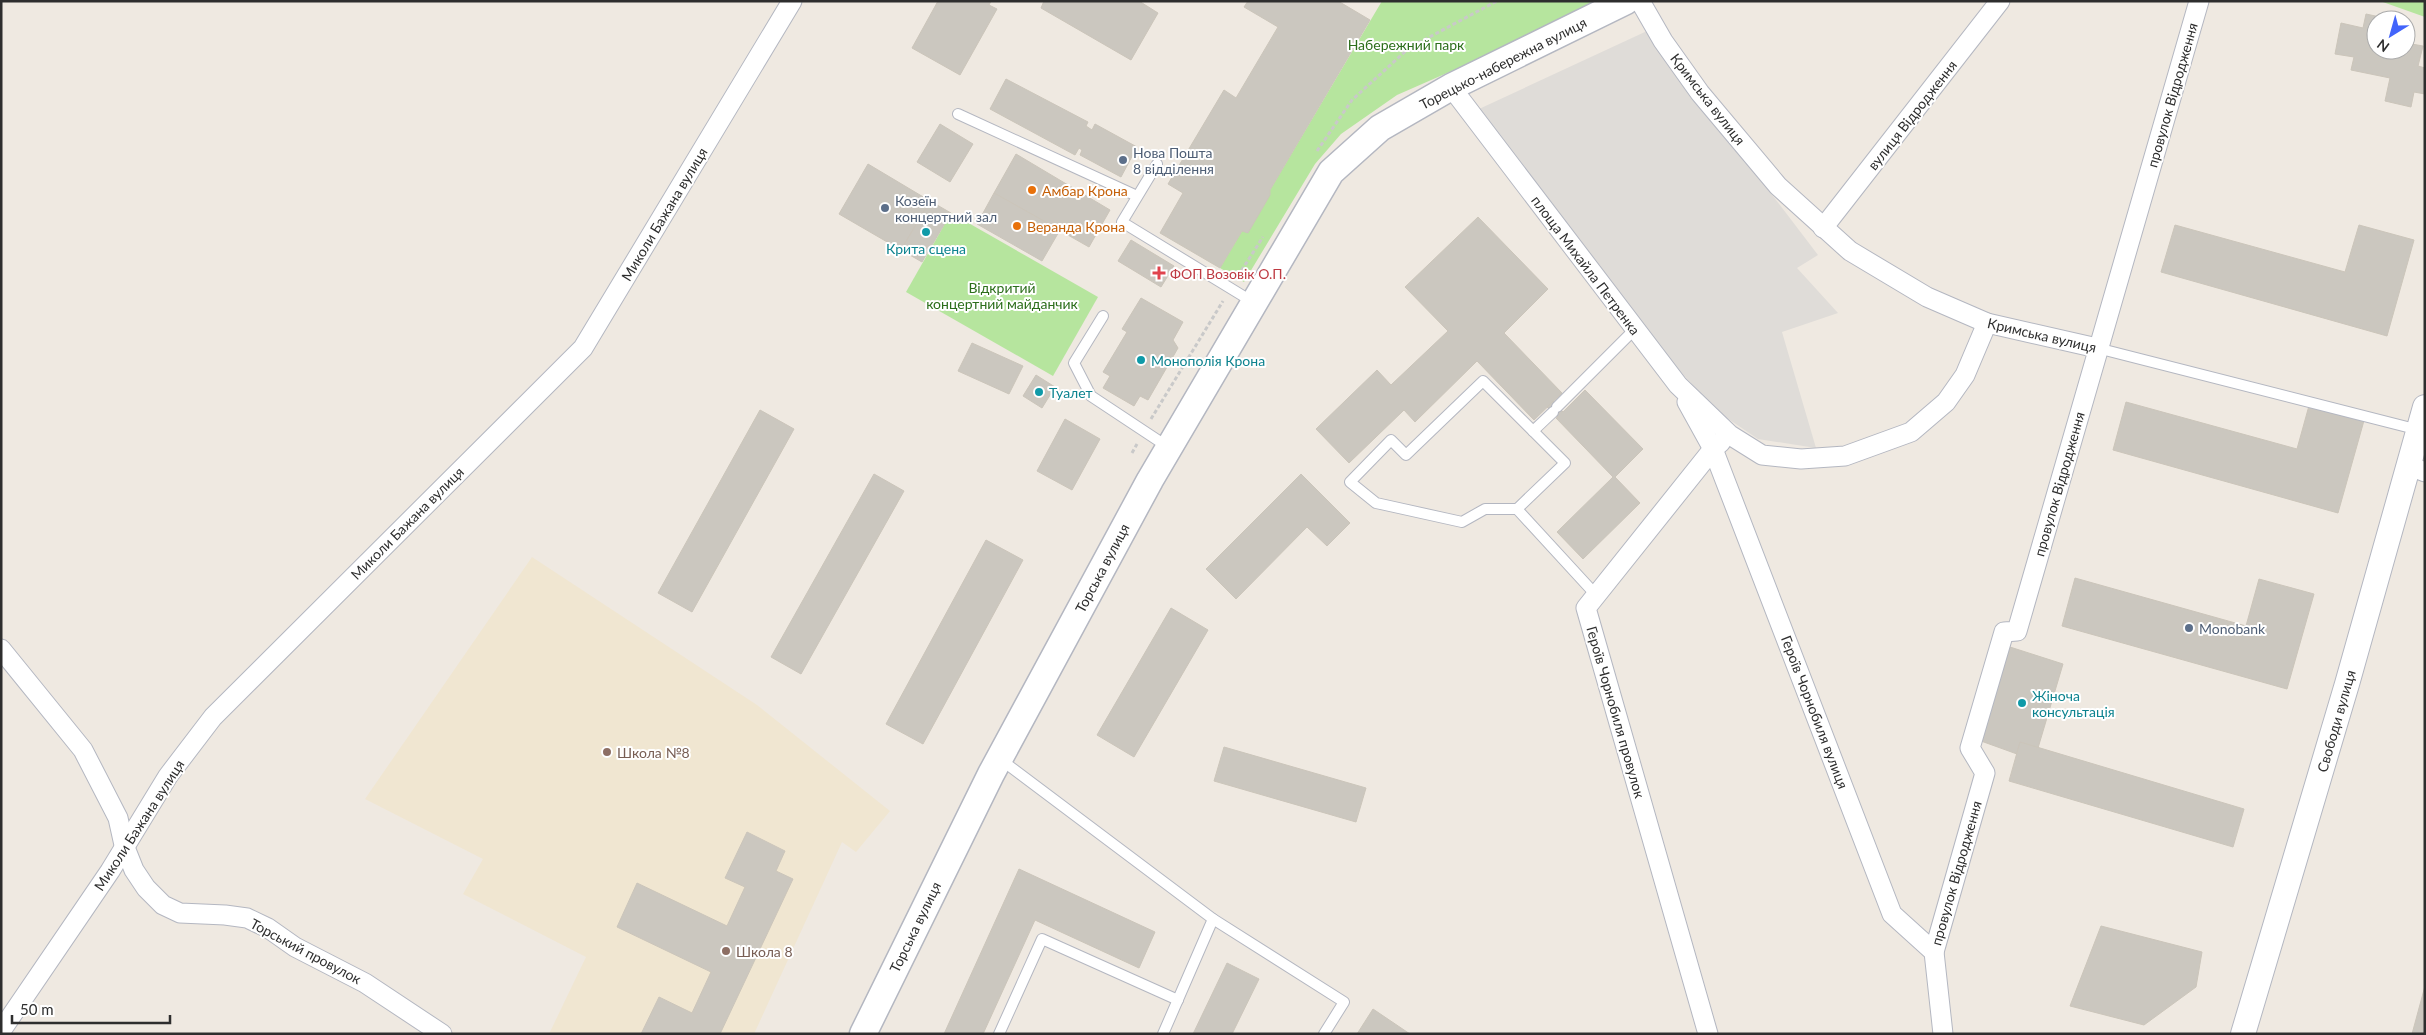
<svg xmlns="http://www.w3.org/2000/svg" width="2426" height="1035" font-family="Lato,sans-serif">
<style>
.education{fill:#f0e6d1}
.green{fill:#b6e59e}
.plaza{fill:#dfdcd8}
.building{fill:#cbc7bf;stroke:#cbc5ba}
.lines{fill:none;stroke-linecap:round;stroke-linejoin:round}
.service-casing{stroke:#b4b7c1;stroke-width:12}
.minor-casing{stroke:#b4b7c1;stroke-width:21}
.tertiary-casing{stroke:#b4b7c1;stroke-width:26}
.secondary-casing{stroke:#b4b7c1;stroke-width:29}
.path{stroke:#c9c9c9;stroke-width:3;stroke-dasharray:4 2.5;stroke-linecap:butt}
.service{stroke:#fff;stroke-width:10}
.minor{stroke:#fff;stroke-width:19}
.tertiary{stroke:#fff;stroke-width:24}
.secondary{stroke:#fff;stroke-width:26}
.service-dot{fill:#5c6f8a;stroke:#fff;stroke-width:2}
.food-dot{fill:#e8710a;stroke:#fff;stroke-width:2}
.culture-dot{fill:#0f9aa8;stroke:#fff;stroke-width:2}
.health-dot{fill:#e0444e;stroke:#fff;stroke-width:2}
.education-dot{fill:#8d6e63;stroke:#fff;stroke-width:2}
.labels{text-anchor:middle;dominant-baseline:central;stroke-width:4;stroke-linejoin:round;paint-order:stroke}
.park-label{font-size:14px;fill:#2c6e1b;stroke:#fff}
.street-label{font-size:14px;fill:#2e2e2e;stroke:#fff}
.service-label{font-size:14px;fill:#4e5e75;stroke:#fff;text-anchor:start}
.food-label{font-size:14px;fill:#c56008;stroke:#fff;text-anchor:start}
.culture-label{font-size:14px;fill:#0d838f;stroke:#fff;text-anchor:start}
.health-label{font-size:14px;fill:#be3a42;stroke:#fff;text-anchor:start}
.education-label{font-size:14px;fill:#785e54;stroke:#fff;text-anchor:start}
</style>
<rect width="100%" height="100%" fill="#efe9e1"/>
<polygon class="education" points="532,557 757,705 890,811 856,852 842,842 754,1034 549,1034 586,957 463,894 483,859 365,799"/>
<g class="green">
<polygon points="1382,1 1598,1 1520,41 1397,95 1341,134 1315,164 1244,282 1220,268 1242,231 1247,232 1270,190"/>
<polygon points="2380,1 2425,1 2425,17"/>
<polygon points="951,213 1098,297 1053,376 906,292"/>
</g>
<polygon class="plaza" points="1647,31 1818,255 1797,268 1838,313 1782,332 1816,448 1758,439 1721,414 1672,363 1479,109"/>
<g class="building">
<polygon points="938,1 991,1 989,5 997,9 960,75 912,48"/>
<polygon points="1044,1 1139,1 1158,13 1131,60 1041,8"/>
<polygon points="1248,1 1338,1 1370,20 1270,190 1270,195 1248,233 1242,231 1220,268 1160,233 1183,193 1168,184 1224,90 1236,98 1278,27 1244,7"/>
<polygon points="2366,14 2394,20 2376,20 2376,50 2406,50 2406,43 2423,46 2418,66 2425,68 2425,94 2414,92 2411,107 2385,101 2390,78 2351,70 2354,57 2335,54 2341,23 2363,28"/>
<polygon points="1006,79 1088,122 1086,126 1092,130 1095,124 1137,147 1121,177 1080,155 1082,150 1079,148 1075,155 990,109"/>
<polygon points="940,124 973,144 950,182 917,162"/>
<polygon points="1016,154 1110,210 1089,247 994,193"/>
<polygon points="868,164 930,201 901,250 839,214"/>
<polygon points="994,193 1060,230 1042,261 977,224"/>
<polygon points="930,201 951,213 922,262 901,250"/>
<polygon points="1478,217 1548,289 1504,333 1562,393 1534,420 1477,361 1415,422 1404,410 1349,463 1316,429 1377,370 1391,385 1448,331 1405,287"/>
<polygon points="2175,225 2345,272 2359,225 2414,240 2387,336 2161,272"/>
<polygon points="1131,240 1174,266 1161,287 1118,261"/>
<polygon points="1141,298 1183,322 1173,340 1178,348 1148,400 1140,396 1134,406 1103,388 1110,376 1103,372 1127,332 1122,329"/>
<polygon points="972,343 1023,366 1009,394 958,371"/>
<polygon points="1036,375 1055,387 1042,408 1023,396"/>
<polygon points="1585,390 1643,449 1615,477 1640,503 1583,559 1557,532 1613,477 1556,418 1558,417 1547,407 1553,401 1563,412"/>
<polygon points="2126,402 2297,449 2310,402 2365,417 2338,513 2113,450"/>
<polygon points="760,410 794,429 692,612 658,593"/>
<polygon points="1065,419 1100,439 1072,490 1037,471"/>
<polygon points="874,474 904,491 801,674 771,657"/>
<polygon points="1301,474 1350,523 1327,546 1307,527 1236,599 1206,569"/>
<polygon points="986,540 1023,560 923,744 886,724"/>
<polygon points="2075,578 2246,626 2259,579 2314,594 2287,689 2062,626"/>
<polygon points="1171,608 1208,630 1134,757 1097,735"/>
<polygon points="2010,647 2063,664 2038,748 2020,742 2017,754 1981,741"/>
<polygon points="2020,742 2244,809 2233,847 2009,781"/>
<polygon points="1224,747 1366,788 1356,822 1214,781"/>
<polygon points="747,832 785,851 776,871 793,879 720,1034 641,1034 659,997 692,1013 711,972 617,927 637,883 727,926 745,887 725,878"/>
<polygon points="1019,869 1155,932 1139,968 1035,920 983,1034 944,1034"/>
<polygon points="2101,926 2202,952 2196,987 2144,1025 2070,1006"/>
<polygon points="1227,963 1259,979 1232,1034 1193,1034"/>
<polygon points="2425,986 2425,1034 2412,1034"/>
<polygon points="1373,1009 1410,1034 1357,1034"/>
</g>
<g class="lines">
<g class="service-casing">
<g id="service">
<polyline points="958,114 1137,196"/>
<polyline points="1157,164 1122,222 1253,302"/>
<polyline points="1103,316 1074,363 1091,396 1168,447"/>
<polyline points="2097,348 2419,430"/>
<polyline points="1557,407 1635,329"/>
<polyline points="1533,431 1553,412"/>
<polyline points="1517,509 1485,509 1462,522 1376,503 1350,482 1391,440 1406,455 1483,381 1565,463 1517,509 1596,595"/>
<polyline points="1000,759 1213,919 1163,1034"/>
<polyline points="1213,919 1344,1002 1324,1034"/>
<polyline points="999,1034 1042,939 1178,1000"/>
</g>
</g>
<g class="minor-casing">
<g id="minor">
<polyline points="1640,1 1663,41 1700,93 1778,186 1850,251 1927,297 1987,323 2097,348"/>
<polyline points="1451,87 1678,385 1730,435 1762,455 1801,459 1845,456 1911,432 1946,402 1965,375 1987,323"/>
<polyline points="1823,228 2000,1"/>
<polyline points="1687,402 1713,449 1892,914 1934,952 1943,1034"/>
<polyline points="2410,466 2425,472"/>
<polyline points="1,649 83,750 118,818 124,845 134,870 146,888 163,905 180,913 225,915 247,918 268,928 295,947 365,983 442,1034"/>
<polyline points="1934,952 1985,773 1970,748 2004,632 2017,631 2199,1"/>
<polyline points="1,1031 110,871 168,776 213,717 583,348 792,1"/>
<polyline points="1708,1034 1586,608 1713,449 1721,442"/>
</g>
</g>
<g class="tertiary-casing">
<polyline id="tertiary" points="2243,1034 2347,684 2425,407"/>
</g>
<g class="secondary-casing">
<polyline id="secondary" points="863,1034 991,774 1150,480 1331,172 1380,128 1451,87 1626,1"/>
</g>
<g class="path">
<polyline points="1317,151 1352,100 1409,48 1497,1"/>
<polyline points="1238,276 1263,237"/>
<polyline points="1151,419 1223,301"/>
<polyline points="1132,453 1137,444"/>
</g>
<use href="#service" class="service"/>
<use href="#minor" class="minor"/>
<use href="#tertiary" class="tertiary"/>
<use href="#secondary" class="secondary"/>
</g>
<g class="service-dot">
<circle cx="1123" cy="160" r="5"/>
<circle cx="885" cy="208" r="5"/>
<circle cx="2189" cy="628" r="5"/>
</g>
<g class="food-dot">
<circle cx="1032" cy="190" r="5"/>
<circle cx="1017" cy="226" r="5"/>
</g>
<g class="culture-dot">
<circle cx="926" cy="232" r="5"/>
<circle cx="1141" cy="360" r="5"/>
<circle cx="1039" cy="392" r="5"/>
<circle cx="2022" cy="703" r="5"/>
</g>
<path class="health-dot" d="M1156.5 265.5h5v5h5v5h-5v5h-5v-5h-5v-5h5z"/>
<g class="education-dot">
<circle cx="607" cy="752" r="5"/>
<circle cx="726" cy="951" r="5"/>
</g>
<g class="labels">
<g class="park-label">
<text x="1406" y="44">Набережний парк</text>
<text x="1002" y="287">Відкритий<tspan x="1002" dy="16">концертний майданчик</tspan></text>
</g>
<g class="street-label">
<text transform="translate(1503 63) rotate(-27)">Торецько-набережна вулиця</text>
<text transform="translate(2172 95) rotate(-74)">провулок Відродження</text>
<text transform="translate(1708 99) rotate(52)">Кримська вулиця</text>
<text transform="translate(1912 115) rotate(-52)">вулиця Відродження</text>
<text transform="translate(664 214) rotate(-59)">Миколи Бажана вулиця</text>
<text transform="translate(1586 265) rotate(53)">площа Михайла Петренка</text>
<text transform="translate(2042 335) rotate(13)">Кримська вулиця</text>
<text transform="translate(2059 484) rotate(-74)">провулок Відродження</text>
<text transform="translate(407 523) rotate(-45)">Миколи Бажана вулиця</text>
<text transform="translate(1102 568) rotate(-62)">Торська вулиця</text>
<text transform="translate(1616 712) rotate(74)">Героїв Чорнобиля провулок</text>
<text transform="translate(1815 712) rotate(69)">Героїв Чорнобиля вулиця</text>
<text transform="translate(2336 721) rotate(-74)">Свободи вулиця</text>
<text transform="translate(139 825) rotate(-57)">Миколи Бажана вулиця</text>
<text transform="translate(1956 873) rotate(-74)">провулок Відродження</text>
<text transform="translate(915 927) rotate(-64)">Торська вулиця</text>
<text transform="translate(306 951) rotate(28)">Торський провулок</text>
</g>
<g class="service-label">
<text x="1133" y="152">Нова Пошта<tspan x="1133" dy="16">8 відділення</tspan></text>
<text x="895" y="200">Козеїн<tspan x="895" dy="16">концертний зал</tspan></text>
<text x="2199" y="628">Monobank</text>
</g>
<g class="food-label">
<text x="1042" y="190">Амбар Крона</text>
<text x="1027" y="226">Веранда Крона</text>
</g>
<g class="culture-label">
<text x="926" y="248" text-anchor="middle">Крита сцена</text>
<text x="1151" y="360">Монополія Крона</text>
<text x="1049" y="392">Туалет</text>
<text x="2032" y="695">Жіноча<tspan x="2032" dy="16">консультація</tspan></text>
</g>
<g class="health-label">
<text x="1170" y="273">ФОП Возовік О.П.</text>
</g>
<g class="education-label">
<text x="617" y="752">Школа №8</text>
<text x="736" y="951">Школа 8</text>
</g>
</g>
<rect width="2426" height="1035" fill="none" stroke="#2e2e2e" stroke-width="5"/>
<g transform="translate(2391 35) rotate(217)"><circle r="24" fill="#ffffff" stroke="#ababab"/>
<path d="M0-4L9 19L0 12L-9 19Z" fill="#4264fb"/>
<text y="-8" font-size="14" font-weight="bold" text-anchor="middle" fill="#2e2e2e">N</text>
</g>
<path d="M12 1015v8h158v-8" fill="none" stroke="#2e2e2e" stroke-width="2.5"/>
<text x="20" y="1015" font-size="15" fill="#2e2e2e" stroke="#ffffff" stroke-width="4" paint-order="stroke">50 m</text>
</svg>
